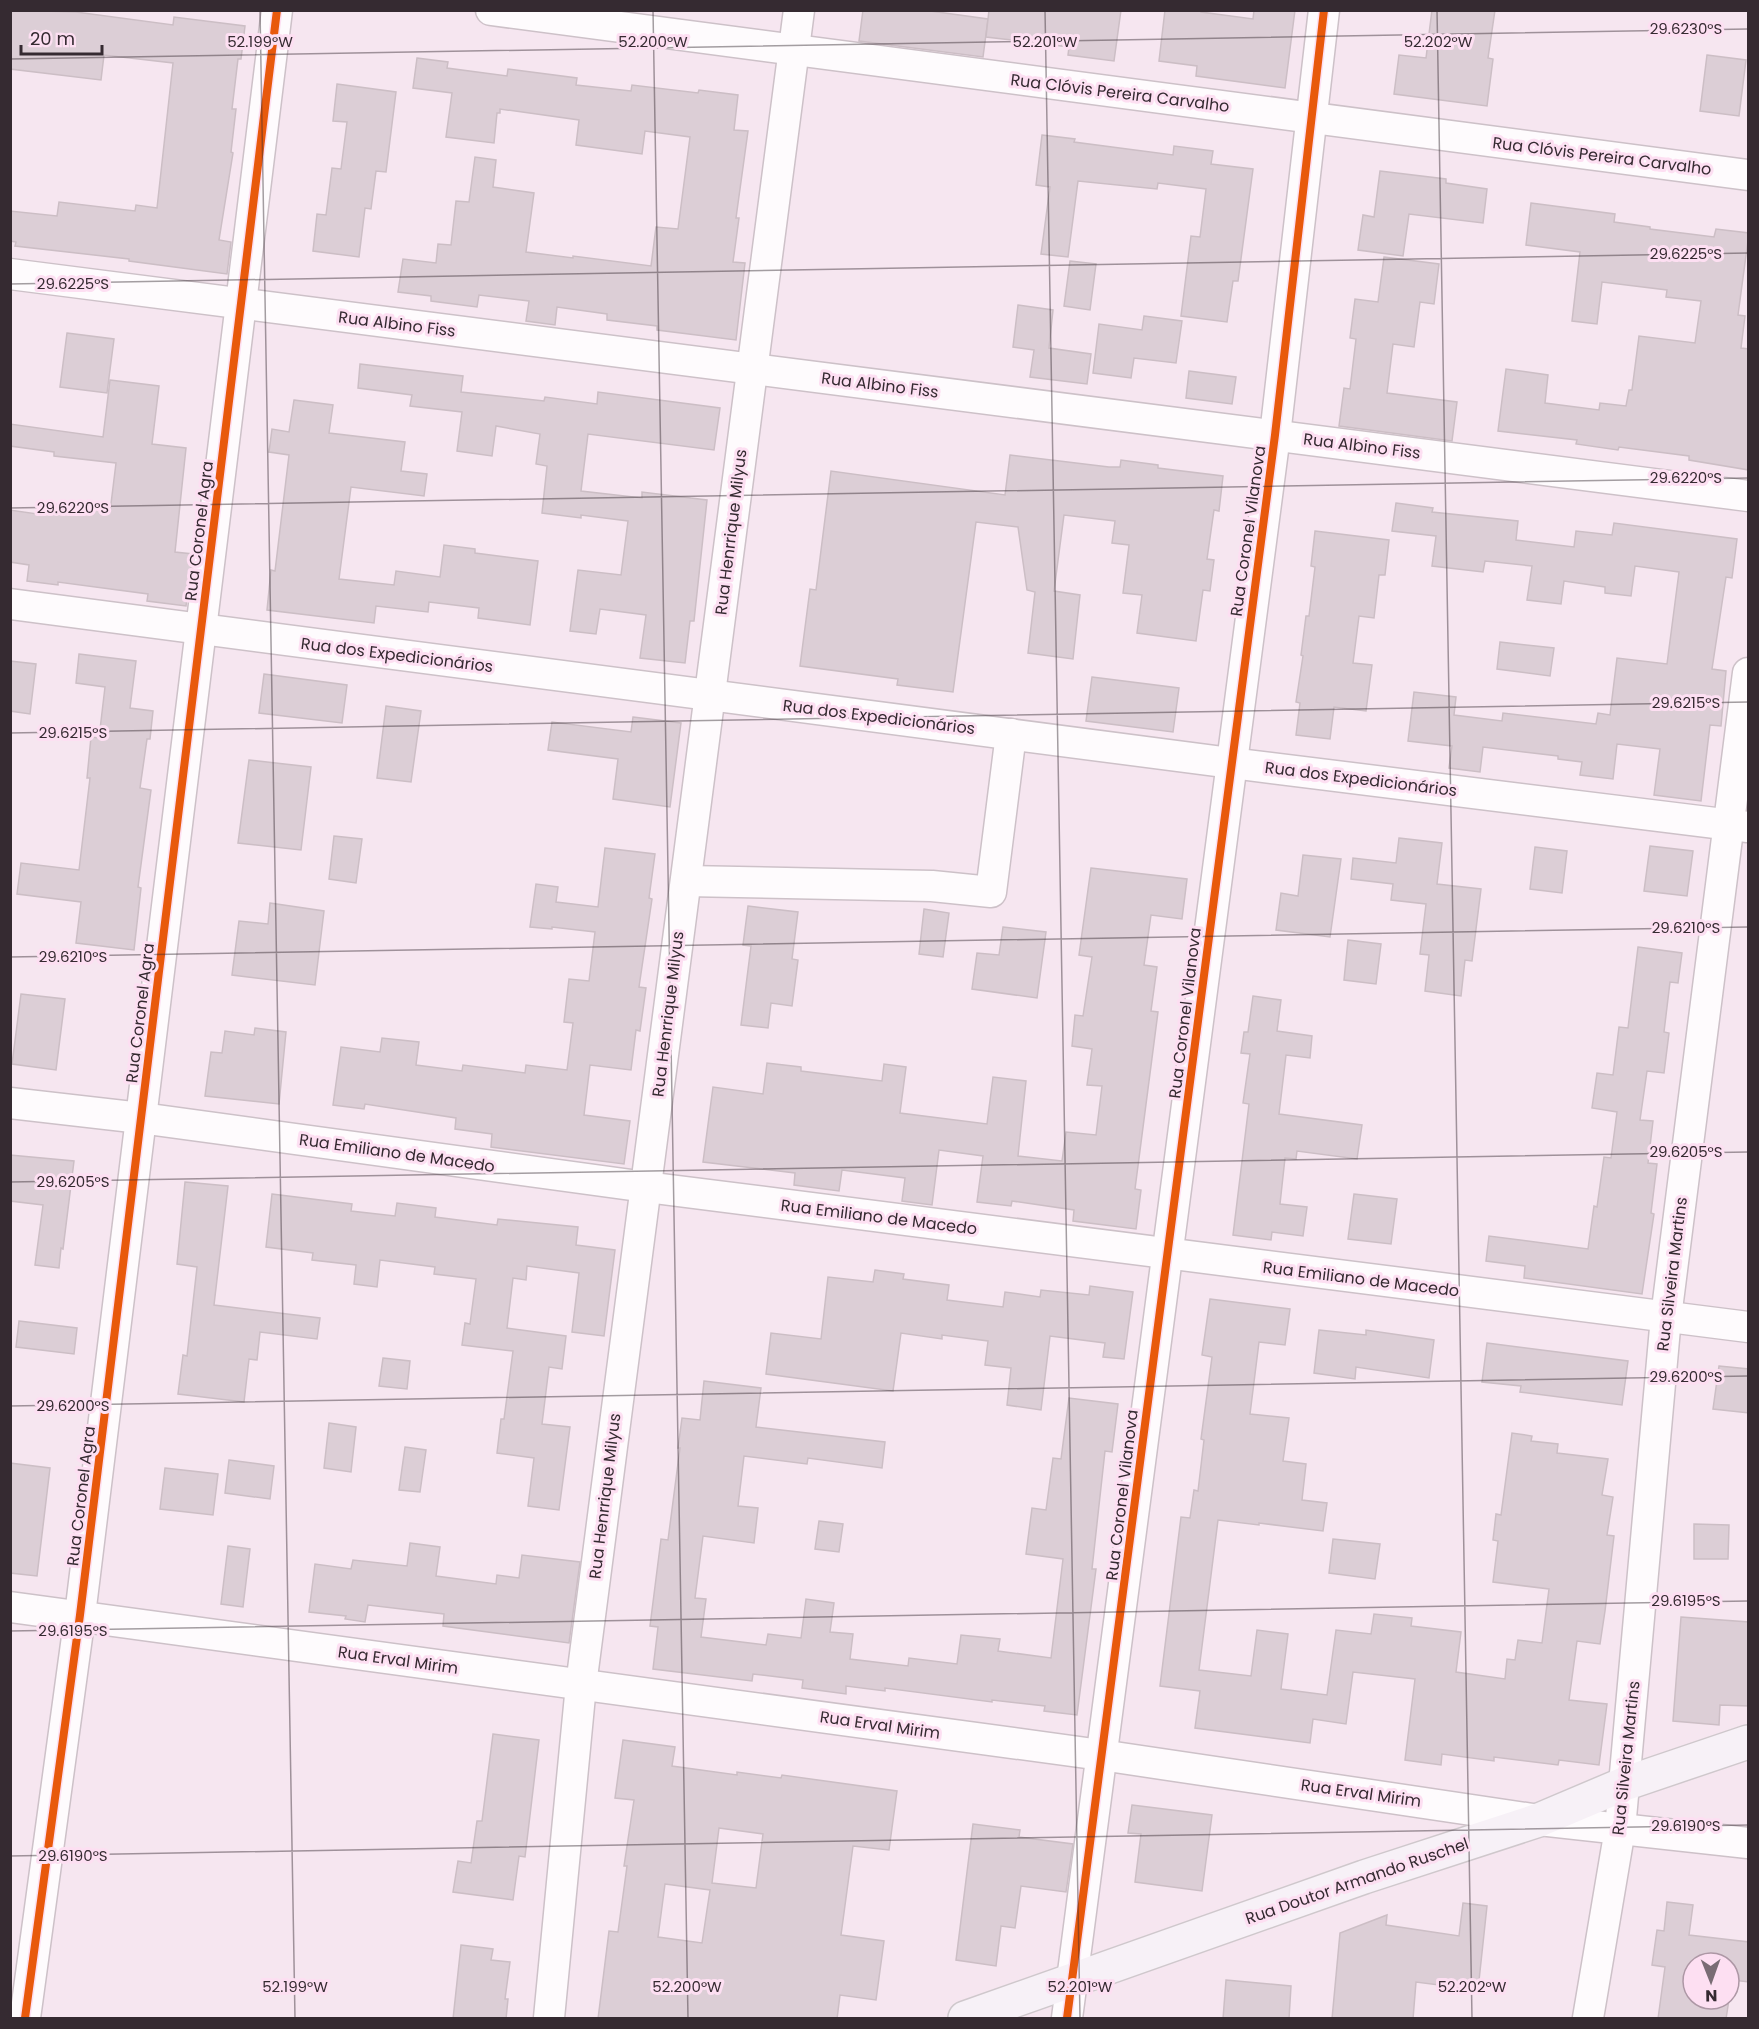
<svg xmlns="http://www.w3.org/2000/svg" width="1759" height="2029" font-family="Poppins,sans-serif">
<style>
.building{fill:#dcced6;stroke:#ccbec5;stroke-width:1.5;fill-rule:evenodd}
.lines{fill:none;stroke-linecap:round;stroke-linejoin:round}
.minor-casing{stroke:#cdc1c8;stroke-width:33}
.major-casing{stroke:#cfc8cc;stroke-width:36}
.minor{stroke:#fefbfd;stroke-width:30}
.major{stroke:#f7f1f7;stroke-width:33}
.cycleway-casing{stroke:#fddff2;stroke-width:11}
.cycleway{stroke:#e8590c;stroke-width:8}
.ticks{fill:none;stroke:#352a31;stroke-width:1.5;stroke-opacity:0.45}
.labels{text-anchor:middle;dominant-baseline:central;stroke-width:6;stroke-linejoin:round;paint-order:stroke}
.street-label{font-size:16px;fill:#352a31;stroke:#fddff2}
.ticks-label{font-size:15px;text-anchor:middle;fill:#352a31;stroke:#fddff2;stroke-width:6;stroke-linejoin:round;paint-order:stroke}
</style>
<rect width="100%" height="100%" fill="#f6e6f0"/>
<g class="building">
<polygon points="10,10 76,12 173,25 174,17 245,26 241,59 238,59 232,109 236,109 231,152 233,153 219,240 231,242 227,274 129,261 129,259 15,246 16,242 10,241 10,211 57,216 59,202 135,211 136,205 157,208 173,63 104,55 101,80 10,69"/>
<polygon points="863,10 923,10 988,19 983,57 859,41"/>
<polygon points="989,10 1121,10 1114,61 1068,55 1069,47 986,37"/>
<polygon points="1165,10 1201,10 1201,12 1253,19 1254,10 1295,10 1285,88 1196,76 1197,66 1159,61"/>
<polygon points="1432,10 1495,10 1488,58 1493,59 1487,106 1394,94 1399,55 1426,58"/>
<polygon points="1707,55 1746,60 1739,116 1700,111"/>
<polygon points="417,58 448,62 447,68 507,76 508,69 577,78 576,85 631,91 632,85 698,93 699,90 738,95 734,130 748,131 736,218 739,218 733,262 745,263 736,340 657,330 657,326 607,320 607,314 557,307 555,325 526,321 529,301 479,295 477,307 431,301 431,296 398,292 403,259 436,263 438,244 451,245 456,201 469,202 475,157 496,160 493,187 534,193 526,252 573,258 573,256 651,266 656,227 678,229 690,137 645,131 642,154 576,145 579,120 500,109 500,113 497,113 494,143 446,137 452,93 413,88"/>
<polygon points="337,84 396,92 386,172 376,171 371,209 365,208 359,257 313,251 317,214 326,215 332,168 341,169 347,122 333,121"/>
<polygon points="1042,135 1075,139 1074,142 1173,155 1174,146 1213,151 1211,164 1253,169 1238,281 1233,281 1227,322 1181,316 1191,236 1200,237 1206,189 1158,183 1157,189 1078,181 1068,257 1041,254 1050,187 1036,185"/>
<polygon points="1380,171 1446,179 1446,183 1487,189 1483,223 1409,214 1403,256 1358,250 1363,215 1374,217"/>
<polygon points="1531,203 1615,214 1614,222 1650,227 1650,229 1714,237 1716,229 1749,233 1738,315 1745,316 1741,348 1749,349 1749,470 1689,460 1689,456 1619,447 1618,450 1576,444 1577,440 1498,431 1506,369 1548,375 1545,403 1599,410 1600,403 1626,406 1629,390 1632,390 1639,336 1695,343 1701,301 1666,297 1667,290 1602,282 1597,324 1572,321 1580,252 1526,245"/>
<polygon points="1384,257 1439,264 1434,304 1420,302 1414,347 1393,344 1387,393 1457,402 1452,441 1339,426 1344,388 1350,389 1356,339 1350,338 1355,299 1378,302"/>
<polygon points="1070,261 1096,264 1090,310 1064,306"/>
<polygon points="1018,305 1053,310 1049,348 1091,354 1087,384 1030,377 1034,350 1013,347"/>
<polygon points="1144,316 1182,321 1176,363 1134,358 1131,378 1093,373 1099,324 1142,330"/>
<polygon points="67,333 114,339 107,393 60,387"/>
<polygon points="360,364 463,376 461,392 544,401 545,397 597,404 598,392 720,408 714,450 588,434 581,491 642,498 642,492 707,500 694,621 690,621 685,663 640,658 646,615 600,609 596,634 570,631 578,570 621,575 628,521 581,515 581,518 542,513 547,466 536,464 540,434 496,426 492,456 457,451 462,412 410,406 412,395 358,388"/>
<polygon points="1189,371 1236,377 1232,404 1186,398"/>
<polygon points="110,380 159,386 152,444 186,448 175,552 193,554 186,606 147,601 148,594 58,582 58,585 27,581 29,565 10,562 10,510 44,515 46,503 110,512 116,463 54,456 54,452 10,446 10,424 103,437"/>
<polygon points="294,400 333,405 329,433 405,442 401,471 427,474 424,496 351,487 339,579 394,585 396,571 440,577 444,545 475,549 475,553 538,561 530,625 478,618 479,608 429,602 428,612 376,606 374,623 267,610 271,570 275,571 289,455 269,452 272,429 289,432"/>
<polygon points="1010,455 1109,467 1120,467 1121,460 1158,465 1158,468 1223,476 1219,511 1214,510 1207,559 1214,560 1210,591 1203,590 1196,641 1137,633 1142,595 1123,593 1129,545 1112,543 1115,521 1064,515 1054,591 1080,595 1073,659 1028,653 1035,592 1027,590 1018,527 976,522 953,692 897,685 898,679 800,666 810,589 816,590 831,471 1005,495"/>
<polygon points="1396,503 1433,508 1432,512 1518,521 1516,540 1574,547 1576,531 1612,535 1614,523 1737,539 1732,578 1726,577 1712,669 1726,671 1721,726 1710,725 1701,801 1654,795 1660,749 1617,744 1613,779 1580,775 1582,762 1558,759 1558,756 1483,747 1480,772 1449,768 1452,746 1408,741 1414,692 1456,697 1454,715 1502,721 1503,713 1596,724 1598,713 1610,715 1617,658 1667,664 1679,572 1635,566 1631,596 1605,593 1605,587 1564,581 1561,604 1527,600 1532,566 1485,561 1483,572 1432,566 1436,536 1392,531"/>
<polygon points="1315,531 1389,540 1385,575 1379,575 1374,618 1359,616 1353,663 1372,665 1366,711 1334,707 1330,739 1296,735 1300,703 1296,702 1303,656 1301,655 1306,616 1309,616 1315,567 1311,566"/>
<polygon points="1500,642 1554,648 1550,676 1497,669"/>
<polygon points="79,654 136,661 130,708 153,711 150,739 147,739 140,788 151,790 138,887 141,888 134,950 76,943 81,902 17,894 21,863 79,870 90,778 87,778 91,737 99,738 105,687 76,683"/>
<polygon points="10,661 36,664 30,714 10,711"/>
<polygon points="264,674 347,685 342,723 259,713"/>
<polygon points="1092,677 1179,688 1173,732 1086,721"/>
<polygon points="386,706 421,711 411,782 377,778"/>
<polygon points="633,717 681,723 670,807 613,799 618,759 548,750 552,722 631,732"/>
<polygon points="249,760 311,767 301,850 238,843"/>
<polygon points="334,836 362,839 356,883 329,879"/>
<polygon points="1399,838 1442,843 1437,884 1481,889 1472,961 1465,960 1461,996 1425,991 1429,955 1420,954 1426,904 1391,900 1393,884 1351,879 1353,858 1396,863"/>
<polygon points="1650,846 1693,851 1687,896 1644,891"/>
<polygon points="1535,847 1567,851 1562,893 1530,889"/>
<polygon points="605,848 655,854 649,898 652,899 639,987 646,988 640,1031 636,1030 631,1070 590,1065 584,1115 630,1121 624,1164 491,1147 492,1134 455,1129 456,1118 365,1104 364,1109 333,1105 341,1047 380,1052 382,1038 419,1042 416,1065 462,1071 463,1065 525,1073 526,1065 567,1070 573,1023 564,1022 569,979 589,981 595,932 552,927 552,929 530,927 536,884 558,887 556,902 598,907"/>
<polygon points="1303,855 1341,859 1330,937 1276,930 1281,893 1298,896"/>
<polygon points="1091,868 1187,879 1182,919 1151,915 1144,965 1157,967 1151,1011 1158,1012 1135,1189 1141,1190 1136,1229 1073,1221 1074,1210 1012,1201 1011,1206 977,1202 983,1156 939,1150 932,1205 902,1201 905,1178 842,1170 839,1191 794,1185 795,1173 703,1162 713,1087 763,1094 767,1063 801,1067 801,1071 882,1081 884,1064 906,1067 900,1113 987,1124 993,1077 1026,1081 1018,1156 1062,1161 1066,1132 1096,1135 1102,1086 1087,1085 1092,1049 1072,1046 1075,1015 1083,1016 1092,957 1079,955"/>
<polygon points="270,903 324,911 315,985 232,975 239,921 268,924"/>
<polygon points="748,906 798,912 792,959 798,960 792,1006 771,1003 768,1028 741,1025 751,946 743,945"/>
<polygon points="924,909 949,913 943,957 919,954"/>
<polygon points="1003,927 1046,932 1037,998 972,989 977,953 999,955"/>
<polygon points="1348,940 1381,944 1376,984 1344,980"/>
<polygon points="1638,947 1682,953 1678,983 1670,982 1664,1032 1669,1033 1664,1073 1647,1071 1640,1120 1653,1121 1648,1163 1657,1164 1651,1213 1654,1214 1642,1294 1524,1278 1525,1266 1486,1261 1489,1236 1588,1249 1594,1206 1597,1207 1604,1157 1611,1158 1617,1112 1592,1108 1597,1073 1613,1075 1619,1027 1628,1028"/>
<polygon points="21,994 65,999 56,1070 12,1064"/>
<polygon points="1253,996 1281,1000 1277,1031 1312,1036 1310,1058 1286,1055 1279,1114 1362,1125 1357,1159 1297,1151 1296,1159 1285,1158 1280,1204 1307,1207 1303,1236 1272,1232 1271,1240 1233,1235 1249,1104 1243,1103 1250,1054 1241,1053 1244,1032 1248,1032"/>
<polygon points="255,1028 286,1032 279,1104 205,1096 211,1052 222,1053 225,1031 254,1035"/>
<polygon points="10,1155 74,1161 63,1249 61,1248 59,1268 35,1265 43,1205 10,1201"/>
<polygon points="185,1182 228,1186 214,1305 320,1318 317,1339 260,1332 257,1360 249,1359 244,1402 178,1394 183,1355 187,1356 197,1267 177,1264"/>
<polygon points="272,1194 352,1204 351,1211 395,1216 397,1203 436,1208 435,1217 497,1225 498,1219 578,1227 576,1245 615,1250 604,1336 572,1332 579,1273 527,1266 526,1280 513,1278 507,1328 566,1336 562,1369 549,1367 542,1424 570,1427 559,1510 528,1506 534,1458 497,1453 501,1419 504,1419 513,1351 462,1345 465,1323 470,1324 476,1279 434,1274 435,1267 380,1260 377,1287 354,1284 356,1265 312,1260 313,1253 266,1247"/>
<polygon points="1354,1194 1397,1199 1391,1244 1348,1239"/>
<polygon points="875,1270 904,1274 903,1279 949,1285 947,1300 1003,1307 1005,1292 1040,1297 1041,1290 1089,1295 1090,1286 1133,1292 1124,1359 1103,1357 1105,1343 1050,1336 1041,1410 1007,1405 1011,1368 985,1365 988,1341 942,1335 942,1339 901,1333 893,1391 766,1374 771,1333 821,1339 828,1277 873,1282"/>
<polygon points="1210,1299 1290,1309 1285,1345 1259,1342 1250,1414 1289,1418 1283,1461 1306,1464 1302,1500 1327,1503 1323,1531 1259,1523 1259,1525 1218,1520 1199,1670 1251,1676 1257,1630 1288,1634 1281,1689 1327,1695 1336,1630 1371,1634 1374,1614 1412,1618 1411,1626 1461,1632 1456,1672 1505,1679 1507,1659 1515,1660 1518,1640 1542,1643 1549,1589 1493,1582 1498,1541 1493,1540 1496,1514 1501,1515 1512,1433 1532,1436 1531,1441 1558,1444 1557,1453 1608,1459 1602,1495 1613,1497 1607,1535 1614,1536 1605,1611 1600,1644 1577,1641 1569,1700 1607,1704 1599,1765 1559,1760 1558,1765 1494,1757 1494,1761 1442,1754 1441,1765 1405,1760 1415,1679 1353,1672 1346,1724 1313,1719 1310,1743 1195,1728 1200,1691 1160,1686 1181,1517 1190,1518 1194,1490 1198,1491 1204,1440 1201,1439 1212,1357 1202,1355"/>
<polygon points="19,1321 77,1328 74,1354 16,1347"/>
<polygon points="1319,1330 1366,1335 1366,1330 1434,1340 1429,1378 1356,1367 1355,1379 1314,1373"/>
<polygon points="1487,1343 1628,1361 1622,1405 1520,1392 1521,1386 1482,1382"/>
<polygon points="383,1358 410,1361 407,1389 379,1386"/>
<polygon points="1719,1366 1749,1369 1749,1413 1713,1409"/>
<polygon points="704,1381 761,1388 756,1427 885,1442 882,1468 808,1458 807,1464 744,1456 738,1506 758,1508 754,1543 703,1536 695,1598 706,1599 701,1637 766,1645 768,1634 801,1638 806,1599 834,1603 830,1632 853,1634 850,1659 908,1666 909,1658 957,1664 961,1635 1000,1639 998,1651 1051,1658 1063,1559 1026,1554 1032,1508 1046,1510 1053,1458 1061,1459 1069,1398 1118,1404 1112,1452 1105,1451 1092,1569 1096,1569 1077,1715 1044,1711 1045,1706 992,1700 992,1702 885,1688 885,1691 846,1686 846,1694 802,1688 803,1680 753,1674 752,1681 653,1669 658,1627 650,1626 661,1539 668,1540 680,1448 678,1448 682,1418 700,1420"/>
<polygon points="329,1423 356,1427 351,1472 324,1468"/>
<polygon points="405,1447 426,1450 420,1492 399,1490"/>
<polygon points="229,1460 274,1466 270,1499 225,1493"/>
<polygon points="10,1463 50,1468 37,1576 10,1573"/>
<polygon points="165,1468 218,1474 213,1515 160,1509"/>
<polygon points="819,1521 843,1524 839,1552 815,1549"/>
<polygon points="1694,1524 1729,1525 1728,1559 1694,1559"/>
<polygon points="1333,1539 1380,1544 1375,1579 1329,1573"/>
<polygon points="410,1543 440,1547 436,1576 496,1584 497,1575 519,1578 522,1555 580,1562 569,1643 443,1626 444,1614 368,1605 365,1622 345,1619 346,1616 309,1612 315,1564 351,1569 353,1560 407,1566"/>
<polygon points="228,1546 250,1549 243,1607 221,1604"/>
<polygon points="1681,1617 1749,1622 1749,1706 1720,1705 1719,1725 1673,1721"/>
<polygon points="493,1734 539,1740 525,1857 519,1856 513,1900 453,1892 458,1861 471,1863 477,1821 482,1821"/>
<path d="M623 1740 675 1747 672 1766 737 1775V1772L781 1778 782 1775 897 1791 889 1850 853 1846 841 1935 884 1941 876 2000 840 1995 837 2019H598L609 1931 618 1932 627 1866H624L634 1800 615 1798ZM719 1828 763 1834 756 1888 712 1883ZM665 1884 710 1890 702 1943 658 1937Z"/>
<polygon points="1132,1805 1212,1815 1202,1891 1135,1882 1141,1834 1128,1833"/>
<polygon points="973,1824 1020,1830 1019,1837 1073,1844 1066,1892 1021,1886 1015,1928 1001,1926 996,1966 956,1960"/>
<path d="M1667 1902 1693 1905 1689 1935 1749 1942V1982L1732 1980 1726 2019H1658L1665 1967 1652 1965 1657 1930 1664 1931ZM1693 1963H1729V1999H1693Z"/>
<polygon points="1463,1903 1487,1906 1478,1990 1416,1982 1413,2019 1332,2019 1340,1933 1387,1915 1386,1925 1459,1936"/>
<polygon points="461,1945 493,1949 491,1960 510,1962 505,1999 508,1999 506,2019 453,2019"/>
<polygon points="1226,1980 1291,1986 1289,2019 1223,2019"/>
</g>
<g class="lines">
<g class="minor-casing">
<g id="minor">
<polyline points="491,10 1748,175"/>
<polyline points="10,274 1748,496"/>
<polyline points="10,604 1231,763 1748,827"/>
<polyline points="686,881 932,886 991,892 1011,734"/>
<polyline points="10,1103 141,1118 646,1187 1748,1327"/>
<polyline points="10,1607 1101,1755 1539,1820 1748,1843"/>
<polyline points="25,2018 80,1615 277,10"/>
<polyline points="549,2018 581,1685 799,10"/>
<polyline points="1067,2018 1275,435 1324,10"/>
<polyline points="1588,2018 1620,1829 1666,1317 1748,673"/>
</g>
</g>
<g class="major-casing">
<polyline id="major" points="965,2018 1364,1877 1539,1820 1624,1784 1748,1742"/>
</g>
<use href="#minor" class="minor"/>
<use href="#major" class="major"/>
<g class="cycleway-casing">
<g id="cycleway">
<polyline points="25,2018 80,1615 277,10"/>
<polyline points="1067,2018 1275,435 1324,10"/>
</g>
</g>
<use href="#cycleway" class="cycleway"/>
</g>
<path class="ticks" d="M260 10 295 2018M653 10 688 2018M1045 10 1080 2018M1437 10 1472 2018M10 59 1748 29M10 284 1748 253M10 508 1748 478M10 733 1748 702M10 957 1748 927M10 1182 1748 1152M10 1406 1748 1376M10 1631 1748 1601M10 1856 1748 1825"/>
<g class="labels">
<g class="street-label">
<text transform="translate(1120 93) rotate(7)">Rua Clóvis Pereira Carvalho</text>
<text transform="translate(1602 156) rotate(7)">Rua Clóvis Pereira Carvalho</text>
<text transform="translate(397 324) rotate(7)">Rua Albino Fiss</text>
<text transform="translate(880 385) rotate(7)">Rua Albino Fiss</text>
<text transform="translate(1362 446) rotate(7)">Rua Albino Fiss</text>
<text transform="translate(199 531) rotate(-83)">Rua Coronel Agra</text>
<text transform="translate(1248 531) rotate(-82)">Rua Coronel Vilanova</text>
<text transform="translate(731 532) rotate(-83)">Rua Henrrique Milyus</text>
<text transform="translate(397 655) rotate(7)">Rua dos Expedicionários</text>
<text transform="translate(879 717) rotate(7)">Rua dos Expedicionários</text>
<text transform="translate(1361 779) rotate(7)">Rua dos Expedicionários</text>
<text transform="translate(140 1013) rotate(-83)">Rua Coronel Agra</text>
<text transform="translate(1185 1013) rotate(-83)">Rua Coronel Vilanova</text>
<text transform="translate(668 1014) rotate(-83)">Rua Henrrique Milyus</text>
<text transform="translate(397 1153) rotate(8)">Rua Emiliano de Macedo</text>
<text transform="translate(879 1217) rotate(7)">Rua Emiliano de Macedo</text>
<text transform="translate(1672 1274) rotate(-83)">Rua Silveira Martins</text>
<text transform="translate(1361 1279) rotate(7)">Rua Emiliano de Macedo</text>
<text transform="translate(1122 1495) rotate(-83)">Rua Coronel Vilanova</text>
<text transform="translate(81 1496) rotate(-83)">Rua Coronel Agra</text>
<text transform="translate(605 1496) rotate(-83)">Rua Henrrique Milyus</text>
<text transform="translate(398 1660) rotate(8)">Rua Erval Mirim</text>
<text transform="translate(880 1725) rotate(8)">Rua Erval Mirim</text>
<text transform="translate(1626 1758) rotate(-84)">Rua Silveira Martins</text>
<text transform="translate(1361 1793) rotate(8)">Rua Erval Mirim</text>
<text transform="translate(1357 1881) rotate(-19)">Rua Doutor Armando Ruschel</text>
</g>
</g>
<g class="ticks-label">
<text x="1686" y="34">29.6230°S</text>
<text x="260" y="47">52.199°W</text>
<text x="653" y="47">52.200°W</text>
<text x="1045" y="47">52.201°W</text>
<text x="1438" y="47">52.202°W</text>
<text x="1686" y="259">29.6225°S</text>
<text x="73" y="289">29.6225°S</text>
<text x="1686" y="483">29.6220°S</text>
<text x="73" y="513">29.6220°S</text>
<text x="1686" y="708">29.6215°S</text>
<text x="73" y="738">29.6215°S</text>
<text x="1686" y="933">29.6210°S</text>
<text x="73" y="962">29.6210°S</text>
<text x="1686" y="1157">29.6205°S</text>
<text x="73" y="1187">29.6205°S</text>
<text x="1686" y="1382">29.6200°S</text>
<text x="73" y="1411">29.6200°S</text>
<text x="1686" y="1606">29.6195°S</text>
<text x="73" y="1636">29.6195°S</text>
<text x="1686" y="1831">29.6190°S</text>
<text x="73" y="1861">29.6190°S</text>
<text x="295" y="1992">52.199°W</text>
<text x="687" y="1992">52.200°W</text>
<text x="1080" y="1992">52.201°W</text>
<text x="1472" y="1992">52.202°W</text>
</g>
<rect width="1759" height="2029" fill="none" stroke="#352a31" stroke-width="24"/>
<g transform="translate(1711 1981) rotate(179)"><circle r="28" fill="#fddff2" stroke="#ad97a5" stroke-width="1.5"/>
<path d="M0-4.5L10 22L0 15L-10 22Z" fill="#796c74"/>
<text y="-9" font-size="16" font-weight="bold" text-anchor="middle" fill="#352a31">N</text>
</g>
<path d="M21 45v9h81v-9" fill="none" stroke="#352a31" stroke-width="3"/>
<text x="30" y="45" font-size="18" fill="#352a31" stroke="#fddff2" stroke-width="4.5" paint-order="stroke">20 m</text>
</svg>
